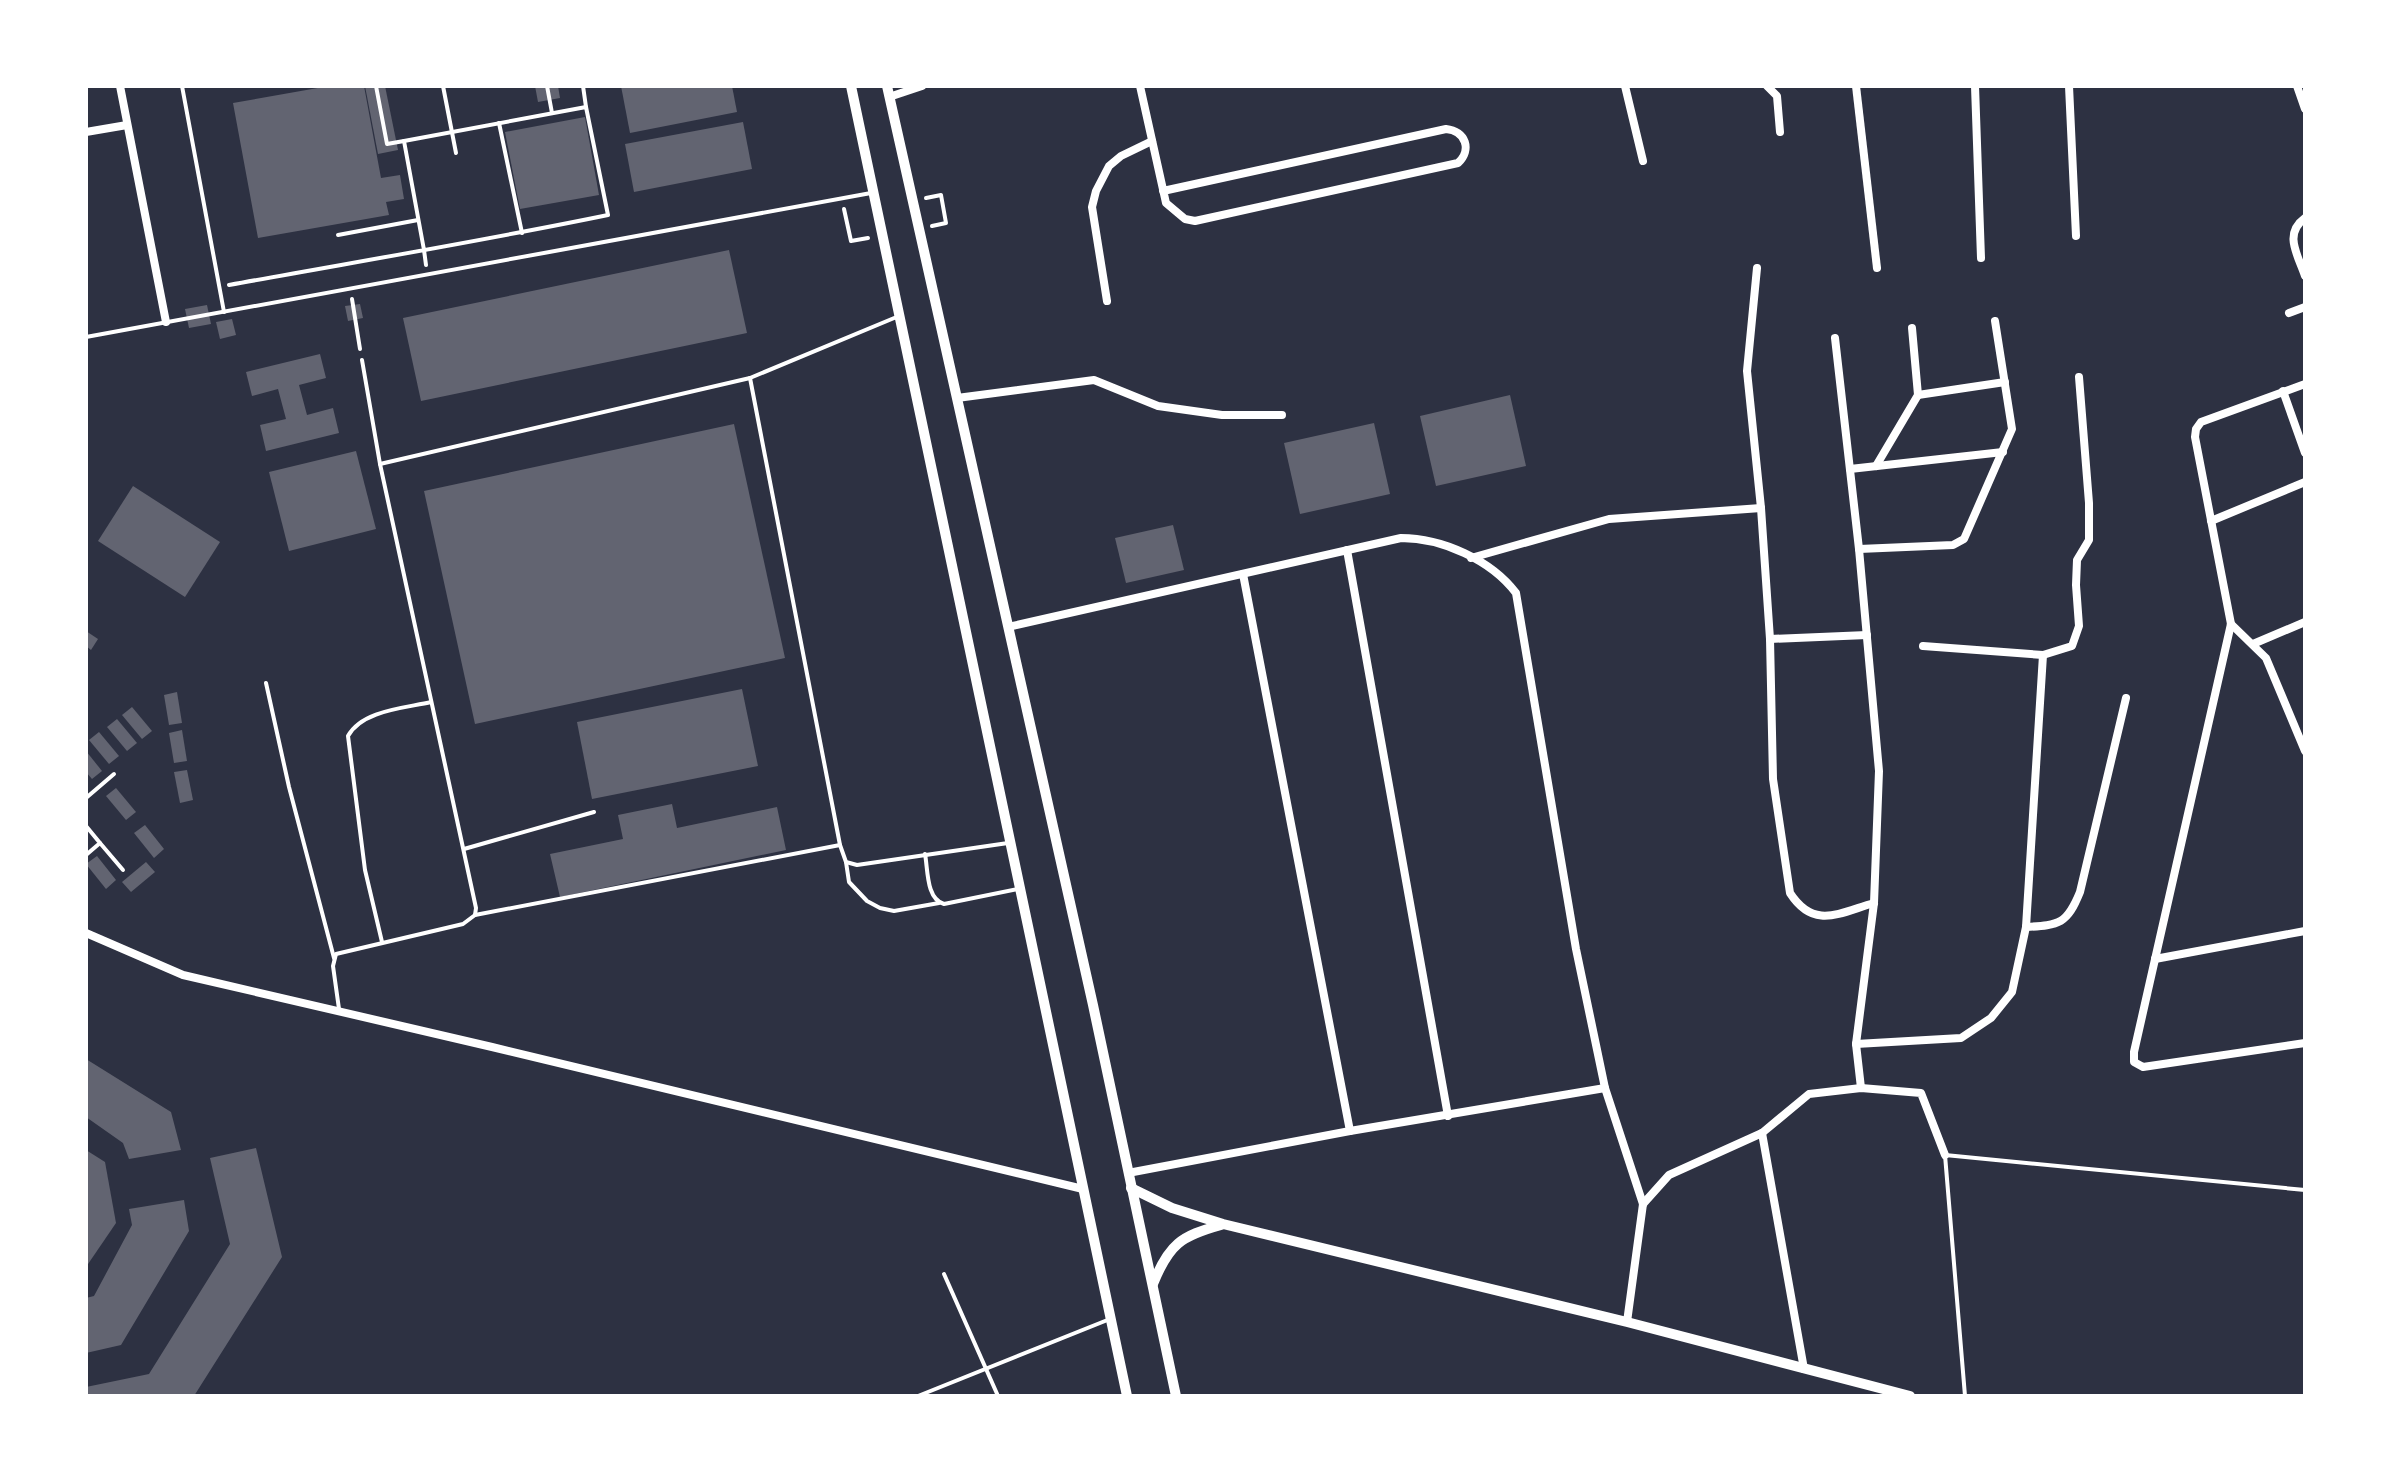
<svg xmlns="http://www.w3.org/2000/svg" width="2391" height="1482" font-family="'Crimson Pro',serif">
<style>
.building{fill:#626471}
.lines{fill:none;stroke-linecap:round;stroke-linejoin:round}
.path{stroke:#fff;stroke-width:4}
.service{stroke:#fff;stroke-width:4}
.minor{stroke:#fff;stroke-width:8}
.tertiary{stroke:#fff;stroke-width:10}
</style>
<rect width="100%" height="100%" fill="#2d3142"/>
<g class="building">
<polygon points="329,86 364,86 381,178 400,175 404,199 386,202 389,215 258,238 233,103"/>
<polygon points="365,86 385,86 398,150 378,154"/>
<polygon points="535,86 558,86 560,98 538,102"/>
<polygon points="621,86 732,86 737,112 630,133"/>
<polygon points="585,117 599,195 520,209 505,132"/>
<polygon points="743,122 752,169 634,192 625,144"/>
<polygon points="729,250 747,333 421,401 403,318"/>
<polygon points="360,304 363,318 348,321 345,306"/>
<polygon points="207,305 211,324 189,328 185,309"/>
<polygon points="232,319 236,335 220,339 216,322"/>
<polygon points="320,354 326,378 299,385 307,415 333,408 339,433 266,451 260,425 286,419 278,389 252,396 246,372"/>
<polygon points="1510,395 1526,466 1436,486 1420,416"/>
<polygon points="1374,423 1390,494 1300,514 1284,443"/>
<polygon points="734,424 785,658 475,724 424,491"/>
<polygon points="356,451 376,529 289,551 269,472"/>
<polygon points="133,486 220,542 185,597 98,541"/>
<polygon points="1173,525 1184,570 1126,583 1115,538"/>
<polygon points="86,631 98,639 91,650 86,646"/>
<polygon points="742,689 758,766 592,799 577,722"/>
<polygon points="177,692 182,723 169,725 164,695"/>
<polygon points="132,707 152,731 142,739 122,715"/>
<polygon points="117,719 137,743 127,751 107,727"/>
<polygon points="182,730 187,761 174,763 169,733"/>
<polygon points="99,732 119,756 109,764 89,740"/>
<polygon points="86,751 102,771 92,779 86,772"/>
<polygon points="187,770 193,800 180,803 174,772"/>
<polygon points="116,788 136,812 126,820 106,796"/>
<polygon points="672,804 677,828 777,807 786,850 560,897 550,854 623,839 618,815"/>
<polygon points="145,825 164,849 154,858 134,833"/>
<polygon points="97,856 116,880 106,889 86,864"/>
<polygon points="146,862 155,872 131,892 122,882"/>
<polygon points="86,1059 171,1112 181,1150 129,1159 123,1143 86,1117"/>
<polygon points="256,1148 282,1257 194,1396 86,1396 86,1387 149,1374 230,1244 210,1158"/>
<polygon points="86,1150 105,1162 116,1223 86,1267"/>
<polygon points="184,1200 189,1231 121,1345 86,1353 86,1298 94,1296 132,1225 129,1209"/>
</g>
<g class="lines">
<g class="path">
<polyline points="376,86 387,144 404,141"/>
<polyline points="443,86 456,153"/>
<polyline points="547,86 552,113"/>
<polyline points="583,86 586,107"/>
<polyline points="499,123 522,233"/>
<polyline points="926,198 941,195 946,223 932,226"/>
<polyline points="844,209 851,241 868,238"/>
<polyline points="338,235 418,220"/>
<path d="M229 285C355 262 482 241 608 215L586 107 404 141 424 250 426 265"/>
<polyline points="352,299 360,349"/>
</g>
<g class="service">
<polyline points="182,86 224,312"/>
<polyline points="86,337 871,193"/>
<polyline points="750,378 840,845 846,862 857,865 1008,843"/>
<polyline points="380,464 750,378 899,316"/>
<polyline points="266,683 289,787 334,958"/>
<polyline points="86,798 114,774"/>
<polyline points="86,826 100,843 86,855"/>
<polyline points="100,843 123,870"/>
<polyline points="464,849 594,812"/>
<path d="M925 854C928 869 926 899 944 904L1018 889"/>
<polyline points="846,862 849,882 867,901 880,908 894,911 939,903"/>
<polyline points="475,915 840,845"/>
<path d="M382 942 365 870 348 736C362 710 406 708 431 702"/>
<polyline points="339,1009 333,966 336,954 463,924 475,915 476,908 380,464 362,360"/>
<polyline points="944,1274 998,1396"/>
<polyline points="918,1396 1110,1319"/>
<polyline points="1965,1396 1945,1155 2305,1190"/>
</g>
<g class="minor">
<polyline points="120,86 166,322"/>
<path d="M1140 86 1166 203 1185 219 1195 221 1458 163C1472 150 1466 131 1446 129L1163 191"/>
<polyline points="1625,86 1643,161"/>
<polyline points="1767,86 1777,96 1780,132"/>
<polyline points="1856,86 1877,268"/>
<polyline points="1975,86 1981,258"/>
<polyline points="2069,86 2076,236"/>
<polyline points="2297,86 2305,109"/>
<polyline points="889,97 922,86"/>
<polyline points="86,132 127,125"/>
<path d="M2305 218C2283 234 2298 255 2305 276"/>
<path d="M1757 268 1747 371 1761 508 1770 639 1773 779 1790 893C1814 930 1839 913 1874 903"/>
<polyline points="1107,301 1092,207 1096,191 1109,166 1121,156 1152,141"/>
<polyline points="2289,313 2305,307"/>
<polyline points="1835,338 1859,549 1879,771 1874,903 1856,1044 1861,1088"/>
<polyline points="2305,384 2201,422 2196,429 2195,437 2231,624 2134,1052 2134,1062 2143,1067 2305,1043"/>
<polyline points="2283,391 2305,453"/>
<polyline points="1918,395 2005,382"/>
<polyline points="957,398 1094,380 1158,406 1222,415 1282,415"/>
<polyline points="1876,466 1918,395 1912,328"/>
<polyline points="1850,469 2003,452"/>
<polyline points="2211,521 2305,482"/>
<polyline points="1859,549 1953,545 1964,539 2012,429 1995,321"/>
<polyline points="1347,550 1448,1116"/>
<polyline points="1471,558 1609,519 1761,508"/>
<polyline points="1243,574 1350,1131"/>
<polyline points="2231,624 2266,658 2305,751"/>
<path d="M1008 627 1401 538C1442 538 1491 560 1516 593L1576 949 1605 1088 1643 1204"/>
<polyline points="1770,639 1867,635"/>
<polyline points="2253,644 2305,622"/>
<polyline points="1923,646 2043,655 2072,646 2079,626 2076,585 2077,560 2089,540 2089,503 2079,377"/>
<path d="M2026 927C2060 925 2067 924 2080 892L2126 698"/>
<polyline points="86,933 183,975 492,1047 1083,1189"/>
<polyline points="2155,959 2305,931"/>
<polyline points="1856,1044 1961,1038 1991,1018 2012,992 2026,927 2043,655"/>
<polyline points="1762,1133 1804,1369"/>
<polyline points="1128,1173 1350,1131 1605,1088"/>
<polyline points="1627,1322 1643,1204 1669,1175 1762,1133 1809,1094 1861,1088 1921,1093 1945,1155"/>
</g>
<g class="tertiary">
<polyline points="851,86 1127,1396"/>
<polyline points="887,86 1093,1005 1176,1396"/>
<polyline points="1131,1188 1172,1208 1223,1224 1627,1322 1910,1396"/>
<path d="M1153 1284C1169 1244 1181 1236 1221 1225"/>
</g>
</g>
<rect width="2391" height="1482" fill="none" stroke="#ffffff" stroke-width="176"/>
</svg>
